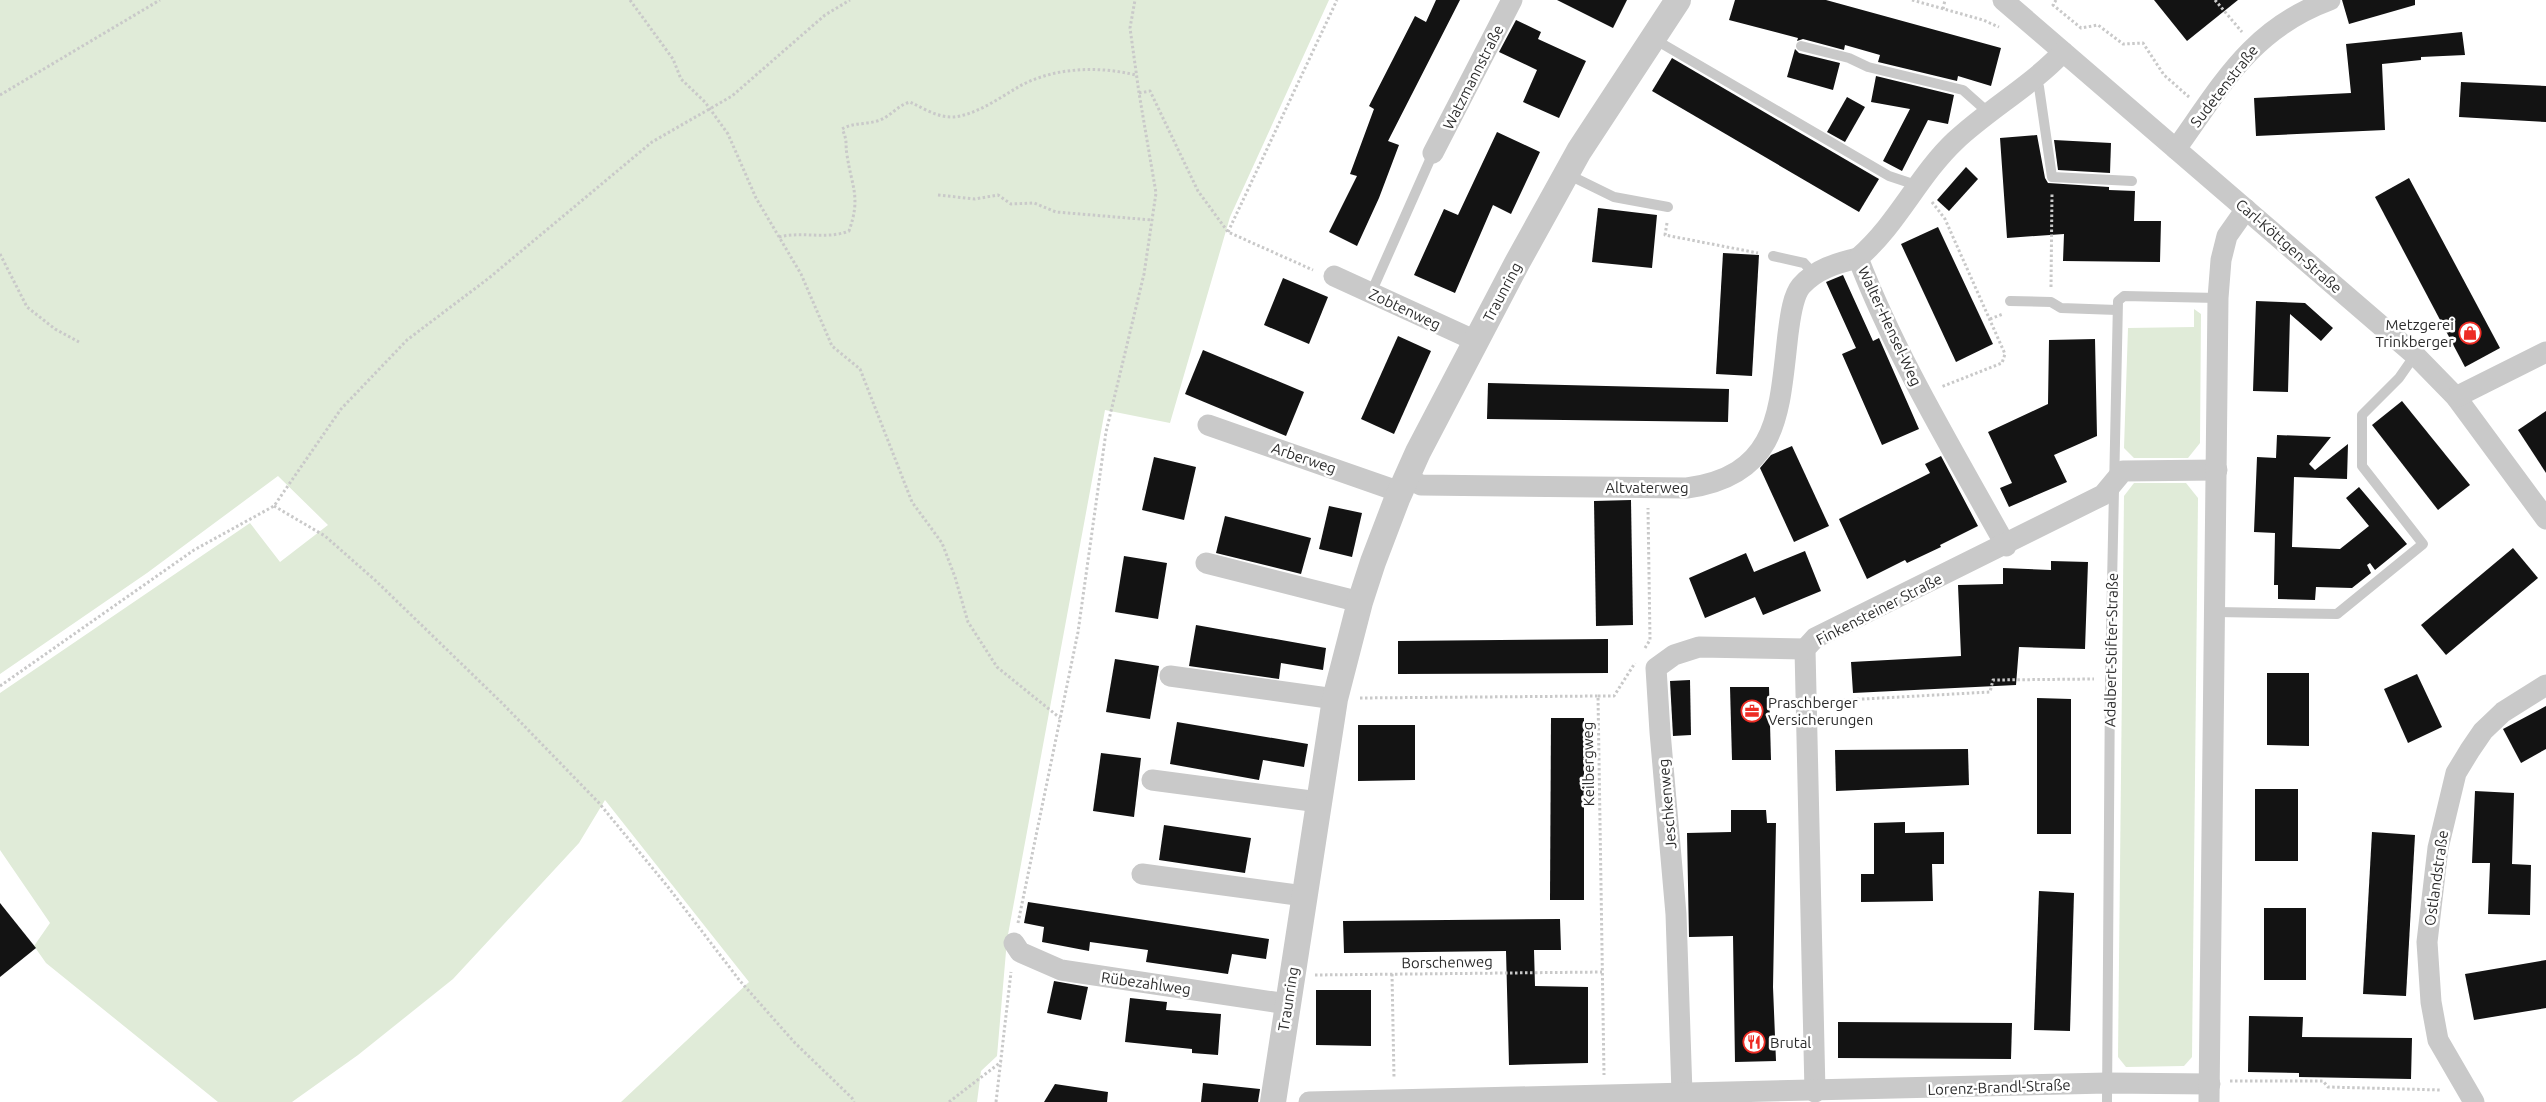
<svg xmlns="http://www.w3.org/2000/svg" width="2546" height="1102" font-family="Ubuntu,sans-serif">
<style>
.green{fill:#e0ebd8}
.building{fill:#131313}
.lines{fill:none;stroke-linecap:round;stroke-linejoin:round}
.path{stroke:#c9c9c9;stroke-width:3;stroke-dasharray:2.5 2.5;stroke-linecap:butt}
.service{stroke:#c9c9c9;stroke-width:10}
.minor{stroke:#c9c9c9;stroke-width:21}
.tertiary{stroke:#c9c9c9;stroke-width:26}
.labels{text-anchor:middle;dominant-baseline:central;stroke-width:5;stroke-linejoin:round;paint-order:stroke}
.street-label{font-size:15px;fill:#2c2c2c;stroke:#fff}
.poi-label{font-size:15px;fill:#2c2c2c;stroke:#fff;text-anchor:start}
</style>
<rect width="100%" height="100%" fill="#fff"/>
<g class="green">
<polygon points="0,0 1329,0 1230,217 1170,423 1105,410 1007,940 997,1056 981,1071 977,1102 621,1102 749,982 605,800 579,843 453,979 358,1055 292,1102 218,1102 46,963 34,946 50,923 0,850 0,693 250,523 280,562 328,525 278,476 147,573 0,674"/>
<polygon points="2194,309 2201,314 2200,443 2188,458 2134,458 2124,448 2128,328 2194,327"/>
<polygon points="2134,483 2186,483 2198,498 2192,1057 2184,1066 2126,1067 2118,1057 2124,496"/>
</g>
<g class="building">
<polygon points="1436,0 1460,0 1388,141 1399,145 1379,198 1357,246 1329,232 1357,176 1350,174 1374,109 1369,106 1415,16 1426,22"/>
<polygon points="1557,0 1627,0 1613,28"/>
<polygon points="1735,0 1826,0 2001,48 1991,86 1958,76 1957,81 1878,62 1880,55 1845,45 1844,50 1803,39 1797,41 1798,38 1729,20"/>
<polygon points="2154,0 2238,0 2187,41"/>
<polygon points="2342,0 2415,0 2415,5 2349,24"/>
<polygon points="1516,20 1541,32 1538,39 1586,61 1559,118 1523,102 1537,70 1499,52"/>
<polygon points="2462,32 2465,55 2421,57 2421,60 2382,64 2385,130 2256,136 2254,98 2351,93 2346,44"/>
<polygon points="1795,49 1799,53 1840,63 1833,90 1787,77"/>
<polygon points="1672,58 1879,179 1859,212 1652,91"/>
<polygon points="1876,76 1954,95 1948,124 1928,120 1902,171 1883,161 1910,109 1871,102"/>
<polygon points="2461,82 2546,86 2546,122 2459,117"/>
<polygon points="1847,97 1865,107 1845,142 1827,132"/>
<polygon points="1497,132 1540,152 1511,214 1493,205 1455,293 1414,275 1444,209 1458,215"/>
<polygon points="2037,135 2045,178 2048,183 2109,187 2109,190 2135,191 2134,221 2161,221 2160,262 2063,261 2064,234 2007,238 2000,138"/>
<polygon points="2054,140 2111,143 2110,173 2058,170"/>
<polygon points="1966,167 1978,179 1949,211 1937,200"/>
<polygon points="2409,178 2500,348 2465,367 2375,197"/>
<polygon points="1598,208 1657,215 1652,268 1592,262"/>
<polygon points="1938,227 1993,344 1956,362 1901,244"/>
<polygon points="1723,253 1759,255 1752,376 1716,374"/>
<polygon points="1843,275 1873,341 1879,338 1919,429 1882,445 1842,354 1856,348 1826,282"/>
<polygon points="1283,278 1328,297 1309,344 1264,325"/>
<polygon points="2256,301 2305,303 2333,328 2321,341 2290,314 2288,392 2253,391"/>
<polygon points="1398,336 1431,351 1394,434 1361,419"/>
<polygon points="2095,339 2097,436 2054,455 2067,482 2009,507 2000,488 2012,483 1988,432 2048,404 2049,340"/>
<polygon points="1203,350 1304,392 1286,436 1185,394"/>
<polygon points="1488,383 1729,389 1728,422 1487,419"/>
<polygon points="2402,401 2470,485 2438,510 2372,425"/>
<polygon points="2546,411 2546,473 2518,430"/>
<polygon points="2277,435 2331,437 2309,464 2315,470 2348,444 2347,479 2294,477 2292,547 2340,549 2369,526 2346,498 2359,487 2407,544 2375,570 2370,563 2367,565 2371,573 2352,588 2316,587 2315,600 2278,599 2278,585 2274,585 2275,533 2254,532 2257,457 2276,458"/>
<polygon points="1792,446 1829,526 1794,542 1760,468 1771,455"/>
<polygon points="1941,456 1978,526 1940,545 1941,547 1907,563 1905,560 1867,579 1839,519 1930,473 1925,464"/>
<polygon points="1154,457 1196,467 1184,520 1142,510"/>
<polygon points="1631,500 1633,625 1596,626 1594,501"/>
<polygon points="1329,506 1362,513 1352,557 1319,549"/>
<polygon points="1225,516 1311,538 1301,574 1216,553"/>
<polygon points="2513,548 2538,578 2446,655 2421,625"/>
<polygon points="1805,551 1821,591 1763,615 1755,597 1705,618 1689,578 1746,553 1754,572"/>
<polygon points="1124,556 1167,563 1158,619 1115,612"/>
<polygon points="2051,561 2088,562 2085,649 2019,647 2016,685 1853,693 1851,662 1961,656 1958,585 2003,584 2003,568 2051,570"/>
<polygon points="1196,625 1326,648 1323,670 1281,663 1279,679 1189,666"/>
<polygon points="1608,639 1608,673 1398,674 1398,641"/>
<polygon points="1115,659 1159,666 1150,719 1106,712"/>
<polygon points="2267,673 2309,673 2309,746 2267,745"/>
<polygon points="2417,674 2442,727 2408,743 2384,689"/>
<polygon points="1690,680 1691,735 1673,736 1670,681"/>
<polygon points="1730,687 1769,687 1771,760 1732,760"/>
<polygon points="2037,698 2071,699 2071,834 2037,834"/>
<polygon points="2546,706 2546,749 2521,763 2503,729"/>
<polygon points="1551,718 1584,718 1584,900 1550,900"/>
<polygon points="1177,722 1308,744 1304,767 1263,760 1259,780 1170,764"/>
<polygon points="1358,725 1415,725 1415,780 1358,781"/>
<polygon points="1968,749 1969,785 1836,791 1835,750"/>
<polygon points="1101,753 1141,758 1134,817 1093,811"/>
<rect x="2255" y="789" width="43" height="72"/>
<polygon points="2475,791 2514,793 2512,864 2531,865 2530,915 2488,914 2490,863 2472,863"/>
<polygon points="1731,810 1766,810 1767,823 1776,823 1773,987 1776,1061 1735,1062 1733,936 1689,937 1687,833 1731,832"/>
<polygon points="1905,822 1905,833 1944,832 1944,864 1932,864 1933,901 1861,902 1861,874 1874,874 1874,823"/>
<polygon points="1164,825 1251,838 1245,873 1159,860"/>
<polygon points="2372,832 2415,835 2406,996 2363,994"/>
<polygon points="2039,891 2074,893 2070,1031 2034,1030"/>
<polygon points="1028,902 1269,939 1266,959 1232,954 1228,974 1146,962 1148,950 1090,942 1089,951 1042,942 1044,927 1024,923"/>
<polygon points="0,903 36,948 0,977"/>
<rect x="2264" y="908" width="42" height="72"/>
<polygon points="1560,919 1561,950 1534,950 1535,986 1588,987 1588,1063 1509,1065 1506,951 1344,953 1343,921"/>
<polygon points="2546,960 2546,1008 2474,1020 2465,974"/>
<polygon points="1054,981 1088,987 1081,1020 1047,1013"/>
<polygon points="1316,990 1371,990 1371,1046 1316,1045"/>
<polygon points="1130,998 1167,1002 1166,1010 1221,1014 1218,1055 1192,1053 1192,1049 1125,1042"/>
<polygon points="2249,1016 2303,1017 2302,1037 2412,1038 2411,1079 2299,1077 2299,1073 2248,1072"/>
<polygon points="1838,1022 2012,1023 2011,1059 1838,1058"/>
<polygon points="1203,1083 1260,1089 1258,1102 1201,1102"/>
<polygon points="1055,1084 1108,1092 1107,1102 1044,1102"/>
</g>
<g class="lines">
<g class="path">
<polyline points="630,0 673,59 681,79 705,102 728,134 756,198 801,274 832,346 860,369 912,502 942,543 955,577 968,622 997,667 1060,718"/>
<polyline points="1912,0 1983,20 1999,27"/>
<polyline points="2056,0 2053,5 2081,28 2098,25 2123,44 2143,43 2164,75 2189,97"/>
<polyline points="2215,0 2242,32"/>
<polyline points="1943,9 1945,0"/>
<polyline points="1139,93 1150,91 1198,191 1228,232 1313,270"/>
<polyline points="0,95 160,0"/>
<polyline points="938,195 975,199 998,195 1011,204 1034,203 1056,212 1152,220"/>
<polyline points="1932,202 1945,219 2005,354 2002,363 1941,387"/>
<polyline points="1667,223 1665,235 1758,253"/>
<polyline points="1228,232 1337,0"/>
<path d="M779 237C802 231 826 240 849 231 861 197 852 188 847 155 845 144 848 141 842 129 854 122 867 125 880 120 891 116 898 105 910 102 923 108 938 118 954 117 978 114 999 98 1020 86 1055 67 1098 66 1136 75"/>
<polyline points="0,254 27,307 55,329 79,342"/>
<polyline points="2051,287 2052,193"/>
<polyline points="1990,319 2003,314"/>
<polyline points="274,506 325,536 376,581 502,703 599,803 668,887 740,981 795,1043 852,1098 854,1102"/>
<polyline points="1645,648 1650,640 1648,508"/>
<polyline points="0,686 194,550 274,506 341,409 407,340 489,278 652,142 732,96 825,15 850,0"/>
<polyline points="1598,696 1614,696 1635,663"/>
<polyline points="1360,698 1598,696 1604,1075"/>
<polyline points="1827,701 1990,692 1993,680 2094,679"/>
<polyline points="1018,923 1078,632 1106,432 1144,274 1156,193 1139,93 1130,28 1135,0"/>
<polyline points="1392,974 1394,1078"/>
<polyline points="1315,975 1602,972"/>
<polyline points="2230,1081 2323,1081 2328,1087 2441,1090"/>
<polyline points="949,1102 1001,1062"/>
<polyline points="996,1102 1011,972"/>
</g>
<g class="service">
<polyline points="1654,39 1889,176 1916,185"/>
<polyline points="1801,46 1849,58 1868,67 1963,90 1990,114"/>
<polyline points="2034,79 2039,87 2052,177 2132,181"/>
<polyline points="1567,174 1614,197 1668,207"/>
<polyline points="1773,256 1804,263 1814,274"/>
<polyline points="1371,293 1433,153"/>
<polyline points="2010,301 2051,302 2061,308 2117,310"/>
<polyline points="2216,612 2337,614 2423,544 2362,466 2362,415 2399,378 2415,355"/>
<polyline points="2107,1102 2110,678 2118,301 2124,296 2218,298"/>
</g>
<g class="minor">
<polyline points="2003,0 2415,355 2456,397 2546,519"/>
<path d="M2176 149C2222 85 2251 29 2330 0"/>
<polyline points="1433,153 1512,0"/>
<polyline points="1334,276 1476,341"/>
<polyline points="2456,397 2546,352"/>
<polyline points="1208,425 1400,492"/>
<path d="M1406 478 1421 485 1687 488C1780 475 1779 411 1788 334 1790 320 1792 297 1801 286 1816 269 1837 263 1858 258"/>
<path d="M2006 546C1954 452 1897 359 1858 258 1897 225 1918 176 1955 141 1989 109 2031 86 2063 52"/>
<polyline points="1206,563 1360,602"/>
<polyline points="1170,676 1335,699"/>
<polyline points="1152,780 1319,802"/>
<polyline points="1142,874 1304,896"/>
<polyline points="1014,943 1020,952 1061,970 1287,1004"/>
<polyline points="1815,1092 1805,649 1815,638 2103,495 2123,471 2217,470"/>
<polyline points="1682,1093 1676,914 1660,732 1656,668 1674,655 1699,647 1805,649"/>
<polyline points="1309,1102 2107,1083 2210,1084"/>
<polyline points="2209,1102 2218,298 2221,260 2227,236 2246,209"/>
<polyline points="2474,1102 2438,1040 2431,1002 2427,942 2438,848 2456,773 2470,750 2483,731 2503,712 2546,685"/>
</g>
<polyline class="tertiary" points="1273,1102 1335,699 1360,602 1373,562 1397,499 1418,452 1517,263 1579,151 1678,0"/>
</g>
<defs>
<g id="shop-ring" transform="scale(1.125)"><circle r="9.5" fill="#fff" stroke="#ed2c24" stroke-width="1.5"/><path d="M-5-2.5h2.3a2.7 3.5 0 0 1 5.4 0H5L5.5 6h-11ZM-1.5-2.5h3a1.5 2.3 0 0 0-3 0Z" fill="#ed2c24"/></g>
<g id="office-ring" transform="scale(1.125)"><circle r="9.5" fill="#fff" stroke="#ed2c24" stroke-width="1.5"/><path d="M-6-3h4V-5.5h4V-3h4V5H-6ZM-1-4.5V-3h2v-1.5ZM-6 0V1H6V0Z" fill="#ed2c24"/></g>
<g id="restaurant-ring" transform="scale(1.125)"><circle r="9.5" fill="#fff" stroke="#ed2c24" stroke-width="1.5"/><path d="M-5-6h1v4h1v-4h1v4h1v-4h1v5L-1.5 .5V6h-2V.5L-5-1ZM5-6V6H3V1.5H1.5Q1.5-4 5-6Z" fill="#ed2c24"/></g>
</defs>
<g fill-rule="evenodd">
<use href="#shop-ring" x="2470" y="333"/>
<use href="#office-ring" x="1752" y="711"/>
<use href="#restaurant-ring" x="1754" y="1042"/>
</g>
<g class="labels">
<g class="street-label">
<text transform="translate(1473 77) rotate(-63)">Watzmannstraße</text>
<text transform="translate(2224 86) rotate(-52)">Sudetenstraße</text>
<text transform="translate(2289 246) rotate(41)">Carl-Köttgen-Straße</text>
<text transform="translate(1502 292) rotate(-62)">Traunring</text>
<text transform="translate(1405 309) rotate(25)">Zobtenweg</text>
<text transform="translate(1890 326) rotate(65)">Walter-Hensel-Weg</text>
<text transform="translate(1304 458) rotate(19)">Arberweg</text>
<text x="1647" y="487">Altvaterweg</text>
<text transform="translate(1879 609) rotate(-27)">Finkensteiner Straße</text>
<text transform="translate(2111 650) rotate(-89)">Adalbert-Stifter-Straße</text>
<text transform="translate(1588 764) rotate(-91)">Keilbergweg</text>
<text transform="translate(1667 804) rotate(-95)">Jeschkenweg</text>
<text transform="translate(2436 878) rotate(-82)">Ostlandstraße</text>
<text transform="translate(1447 962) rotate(-1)">Borschenweg</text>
<text transform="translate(1146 983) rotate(8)">Rübezahlweg</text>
<text transform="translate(1288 999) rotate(-81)">Traunring</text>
<text transform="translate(1999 1087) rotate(-2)">Lorenz-Brandl-Straße</text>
</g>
<g class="poi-label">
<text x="2454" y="324" text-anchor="end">Metzgerei<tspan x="2454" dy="17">Trinkberger</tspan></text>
<text x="1768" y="702">Praschberger<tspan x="1768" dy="17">Versicherungen</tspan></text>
<text x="1770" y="1042">Brutal</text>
</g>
</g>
</svg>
